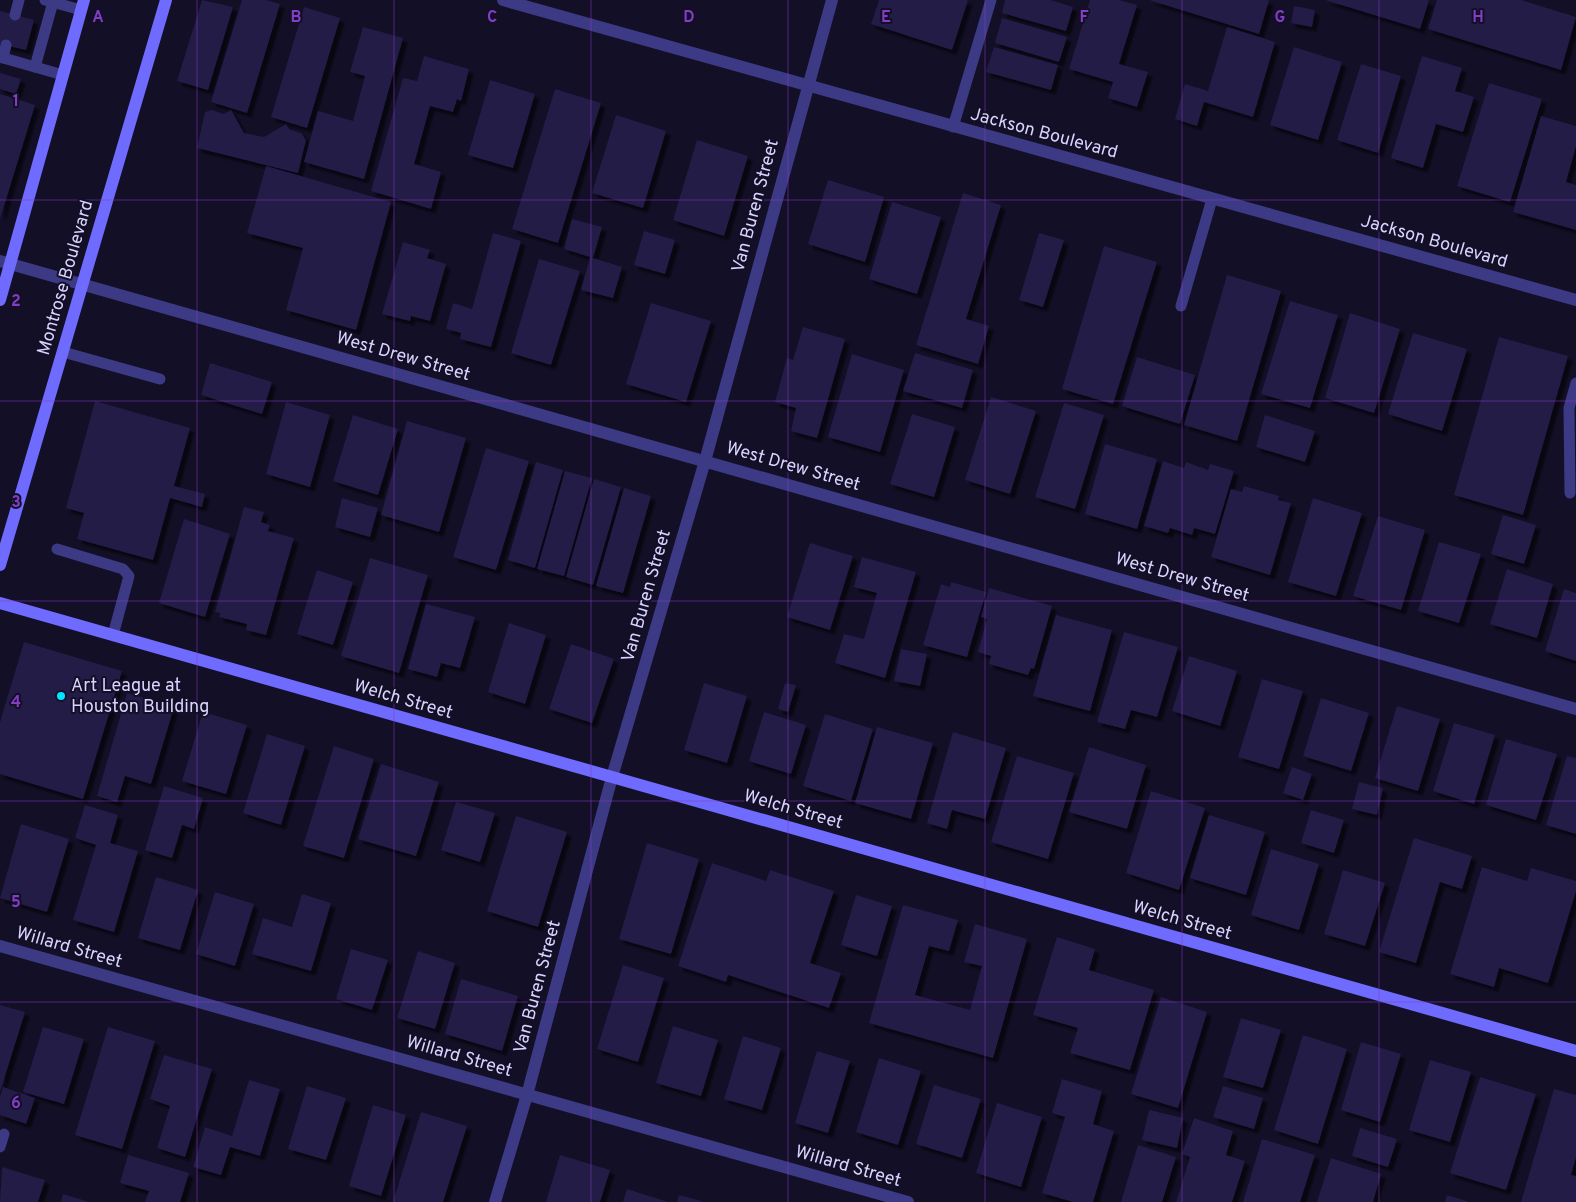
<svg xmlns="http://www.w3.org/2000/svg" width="1576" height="1202" font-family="Overpass,sans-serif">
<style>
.building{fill:#241b47;filter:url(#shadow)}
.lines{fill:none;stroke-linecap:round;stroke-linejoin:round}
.lane{stroke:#3d3a85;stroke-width:11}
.street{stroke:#3d3a85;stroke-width:12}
.secondary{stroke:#6f6bff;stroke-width:12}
.grid{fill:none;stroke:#843dc5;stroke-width:1;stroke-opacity:0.55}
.poi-dot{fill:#00e5ff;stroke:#130f26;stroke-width:2}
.labels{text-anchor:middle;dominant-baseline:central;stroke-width:4;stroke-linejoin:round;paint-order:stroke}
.street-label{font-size:18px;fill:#d9d4ff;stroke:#130f26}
.poi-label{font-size:18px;fill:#d9d4ff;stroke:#130f26;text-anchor:start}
.grid-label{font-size:16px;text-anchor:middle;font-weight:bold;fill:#843dc5;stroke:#130f26;stroke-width:4;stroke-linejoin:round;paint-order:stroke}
</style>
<defs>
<filter id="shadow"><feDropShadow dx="4.5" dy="4.5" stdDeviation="1" flood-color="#0009"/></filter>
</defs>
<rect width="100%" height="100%" fill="#130f26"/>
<g class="building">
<polygon points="202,0 233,7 208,90 177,81"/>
<polygon points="242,0 266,0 280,4 247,113 211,102"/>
<polygon points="879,0 968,0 952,50 871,24"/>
<polygon points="1005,0 1051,0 1073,7 1066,31 1002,13"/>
<polygon points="1090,0 1119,0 1137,5 1119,64 1148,72 1137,107 1108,98 1113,82 1069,69"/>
<polygon points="1149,0 1269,0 1259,34"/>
<polygon points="1325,0 1429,0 1420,29"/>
<polygon points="1437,0 1521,0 1576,17 1561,70 1428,29"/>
<polygon points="1294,6 1315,10 1312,27 1291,23"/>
<polygon points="304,7 340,18 307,128 271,117"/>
<polygon points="0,11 34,20 26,50 0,44"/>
<polygon points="1002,18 1067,37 1059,62 995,43"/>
<polygon points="363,27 403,38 364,179 304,162 318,111 353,121 365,76 350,72"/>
<polygon points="1227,27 1275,42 1253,117 1204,102 1197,126 1175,119 1185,84 1208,91"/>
<polygon points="994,47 1058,65 1051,90 986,72"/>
<polygon points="1294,47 1342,62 1318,140 1270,125"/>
<polygon points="424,56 469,69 461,101 457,99 453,112 430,106 414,164 441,172 431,209 371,191 403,78 417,81"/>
<polygon points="1422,56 1462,68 1455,91 1474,97 1463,132 1436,124 1423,168 1391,158"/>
<polygon points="1361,64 1401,76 1378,153 1337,140"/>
<polygon points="0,73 21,79 16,94 0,89"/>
<polygon points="490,80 535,94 513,168 468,155"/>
<polygon points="1489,83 1542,99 1510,202 1457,186"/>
<polygon points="555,89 601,103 558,243 512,229"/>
<polygon points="0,94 35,105 0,219"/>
<polygon points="212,110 224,114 231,110 244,133 264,137 286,124 289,129 301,133 306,140 298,173 197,148 205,112"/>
<polygon points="616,115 666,131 643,208 592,193"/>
<polygon points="1541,116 1576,126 1576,146 1566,182 1576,185 1576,230 1513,212"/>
<polygon points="697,140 748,156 724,236 673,220"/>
<polygon points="266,166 391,202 356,330 286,310 303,248 247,233"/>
<polygon points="828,180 884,197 865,262 808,244"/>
<polygon points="963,193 1001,205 966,319 989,326 978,364 916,345"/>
<polygon points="892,202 941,217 917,294 869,279"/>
<polygon points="572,219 602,227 593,258 622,267 613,298 581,290 590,257 564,249"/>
<polygon points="644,231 675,240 665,274 634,265"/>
<polygon points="493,233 521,241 491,347 460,339 461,333 446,329 453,303 472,309"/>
<polygon points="1039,233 1064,240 1043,307 1019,300"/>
<polygon points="403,242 430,250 427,258 446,264 430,321 411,316 410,321 382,314"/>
<polygon points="1104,246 1157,262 1113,404 1062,389"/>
<polygon points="539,259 580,271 551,365 511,353"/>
<polygon points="1227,275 1281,291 1237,441 1184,425"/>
<polygon points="1290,301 1338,315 1310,408 1261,394"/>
<polygon points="651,303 711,321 686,402 626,384"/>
<polygon points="1350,313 1400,329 1374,413 1325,398"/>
<polygon points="803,327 845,339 817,438 791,431 796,408 775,402 787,358 793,360"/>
<polygon points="1413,333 1467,349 1442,431 1388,414"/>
<polygon points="1499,337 1568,356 1523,515 1454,495"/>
<polygon points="915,353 973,370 962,408 903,391"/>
<polygon points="852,354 904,370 880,452 828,437"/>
<polygon points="1137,357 1195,375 1180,424 1122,406"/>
<polygon points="210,363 272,382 262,414 201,395"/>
<polygon points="991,397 1036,411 1010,494 965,480"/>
<polygon points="95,401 190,428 174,486 205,494 202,507 170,498 153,560 77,539 84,513 66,508"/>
<polygon points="286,402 330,415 310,487 266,474"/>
<polygon points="1064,403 1104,415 1075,509 1035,497"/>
<polygon points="912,414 955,427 934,497 890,484"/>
<polygon points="353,415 398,429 378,495 333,481"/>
<polygon points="1265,415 1315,431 1305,462 1256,447"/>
<polygon points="407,421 466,438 439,532 381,515"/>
<polygon points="1105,444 1157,459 1137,529 1085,514"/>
<polygon points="486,448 529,461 496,570 453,557"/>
<polygon points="1163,461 1184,468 1186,462 1208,470 1210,464 1234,471 1215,534 1194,528 1192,535 1170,528 1168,533 1144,526"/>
<polygon points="536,462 563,470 535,568 508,560"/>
<polygon points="565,471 592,478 564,576 537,569"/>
<polygon points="594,479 621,487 593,585 566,577"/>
<polygon points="1244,486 1279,496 1278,500 1291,503 1270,575 1211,557 1231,489 1242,492"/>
<polygon points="624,488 651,496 623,593 596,586"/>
<polygon points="342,498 378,508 370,537 335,527"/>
<polygon points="1313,498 1362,513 1336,596 1288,582"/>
<polygon points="244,507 264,512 261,522 270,525 268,531 294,538 266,635 246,630 247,624 219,617 220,613 215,612"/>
<polygon points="1503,515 1536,525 1524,564 1491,554"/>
<polygon points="1378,516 1425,530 1401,610 1353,596"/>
<polygon points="184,519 230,534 205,617 159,603"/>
<polygon points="1439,542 1481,554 1459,623 1418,611"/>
<polygon points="810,543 853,556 830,630 787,617"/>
<polygon points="862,557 916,572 885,678 835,663 844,634 864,639 877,593 854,587"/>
<polygon points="370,558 428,575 399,673 341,656"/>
<polygon points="1507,569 1553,584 1537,638 1490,624"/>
<polygon points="317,570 353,582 333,645 297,634"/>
<polygon points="951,582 986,592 967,657 923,645 941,584 950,587"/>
<polygon points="989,588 1052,606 1034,669 1031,668 1028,675 989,664 991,656 978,652 987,619 981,617"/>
<polygon points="1564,589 1576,593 1576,661 1545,651"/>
<polygon points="426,604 475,617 460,668 441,663 437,677 408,669"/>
<polygon points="1056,615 1112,630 1090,711 1033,696"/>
<polygon points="509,623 546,635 525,704 488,692"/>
<polygon points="1124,632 1178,647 1157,717 1131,710 1125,729 1097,722"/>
<polygon points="24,642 122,671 83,799 0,774 0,722"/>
<polygon points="571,644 614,659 592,723 549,709"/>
<polygon points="901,649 927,654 920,686 894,681"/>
<polygon points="1189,656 1237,671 1220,726 1172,711"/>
<polygon points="1262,679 1303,691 1279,769 1238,757"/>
<polygon points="704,683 747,696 727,763 684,750"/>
<polygon points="785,683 796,685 788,712 778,709"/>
<polygon points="127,693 174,707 151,784 125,776 117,802 97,796"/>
<polygon points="1321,698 1369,713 1351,771 1303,756"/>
<polygon points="1397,706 1440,719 1418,791 1375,778"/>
<polygon points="203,712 247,725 226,794 182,781"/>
<polygon points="764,712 806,725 791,774 749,761"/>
<polygon points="825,714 873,729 851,801 803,786"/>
<polygon points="1454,723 1495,735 1474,804 1433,791"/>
<polygon points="877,727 933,743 911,819 855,803"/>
<polygon points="953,732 1006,748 985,819 952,810 947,829 927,823"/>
<polygon points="267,734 305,746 281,825 243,813"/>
<polygon points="1506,739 1557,754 1536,820 1486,805"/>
<polygon points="334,746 374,759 344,858 303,846"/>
<polygon points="1089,747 1146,765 1127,829 1069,812"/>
<polygon points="1017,756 1074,773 1048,859 991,842"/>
<polygon points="1567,756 1576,758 1576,834 1546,825"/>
<polygon points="381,764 439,782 416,856 358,839"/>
<polygon points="1292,767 1312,774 1303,800 1283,793"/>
<polygon points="1359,782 1383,788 1377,815 1352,809"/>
<polygon points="164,786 203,798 194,829 182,825 172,858 145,850"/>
<polygon points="1151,791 1205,808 1179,890 1126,873"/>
<polygon points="456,802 495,813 480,862 441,850"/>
<polygon points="85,805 118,815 110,843 138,851 114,932 73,920 96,845 75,838"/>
<polygon points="1311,810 1344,820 1334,853 1301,843"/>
<polygon points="1209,815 1265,832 1246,895 1190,878"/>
<polygon points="516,816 567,832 538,927 487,911"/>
<polygon points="21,824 69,839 47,912 0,898"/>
<polygon points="1414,838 1472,856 1462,889 1440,882 1416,963 1379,952"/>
<polygon points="647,843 699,859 671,954 619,939"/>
<polygon points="1271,849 1319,864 1299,930 1251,915"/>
<polygon points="712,863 766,881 770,870 834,891 810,963 841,973 829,1008 728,975 726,982 678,966"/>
<polygon points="1482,867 1527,881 1531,868 1576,881 1576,891 1548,983 1499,968 1494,987 1450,974"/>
<polygon points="1343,870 1385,883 1365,946 1324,934"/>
<polygon points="156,877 198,890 180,950 138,938"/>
<polygon points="215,892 254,904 235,966 196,954"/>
<polygon points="302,894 331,903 311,971 252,954 263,918 292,927"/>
<polygon points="856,895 892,906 877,956 841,945"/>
<polygon points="903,905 958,920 949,951 929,946 915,995 970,1010 982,966 964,962 975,924 1027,939 993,1058 869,1023"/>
<polygon points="1057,937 1095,949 1089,970 1154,990 1130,1070 1070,1053 1078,1028 1033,1015"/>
<polygon points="351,949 388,960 372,1010 336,999"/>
<polygon points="418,951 455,963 435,1029 397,1018"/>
<polygon points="623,965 664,978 638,1062 597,1049"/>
<polygon points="461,979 518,996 502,1051 445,1034"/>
<polygon points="1161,997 1207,1012 1178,1108 1131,1094"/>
<polygon points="0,1005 25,1012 0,1092"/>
<polygon points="1241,1018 1281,1030 1263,1088 1223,1077"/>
<polygon points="673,1026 718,1040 701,1096 656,1083"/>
<polygon points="43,1027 84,1039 64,1104 23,1092"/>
<polygon points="108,1027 155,1041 122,1149 75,1135"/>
<polygon points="1303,1035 1347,1049 1318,1144 1274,1130"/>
<polygon points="743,1036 781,1048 762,1110 724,1099"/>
<polygon points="1361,1042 1401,1054 1380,1122 1341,1110"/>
<polygon points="817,1051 850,1061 828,1133 795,1123"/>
<polygon points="164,1055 212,1069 185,1157 157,1148 170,1106 150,1099"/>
<polygon points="879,1058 921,1071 898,1145 856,1132"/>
<polygon points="1430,1060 1471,1072 1450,1142 1409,1130"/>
<polygon points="1480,1077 1536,1094 1506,1190 1450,1173"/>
<polygon points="1062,1079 1102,1091 1093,1124 1114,1131 1093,1202 1073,1202 1042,1193 1065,1117 1052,1113"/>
<polygon points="249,1080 280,1089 260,1156 230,1147 221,1175 193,1167 205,1127 232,1136"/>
<polygon points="934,1085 981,1099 962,1158 916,1144"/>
<polygon points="307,1086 346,1098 326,1160 288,1149"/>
<polygon points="1223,1086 1263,1098 1254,1129 1213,1117"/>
<polygon points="3,1087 35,1098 26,1124 0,1115 0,1096"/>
<polygon points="1554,1089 1576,1095 1576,1157 1571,1175 1576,1176 1576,1202 1521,1202"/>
<polygon points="997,1103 1042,1117 1021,1187 976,1173"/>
<polygon points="373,1105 406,1115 381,1196 349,1186"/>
<polygon points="1149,1110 1183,1118 1177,1148 1142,1140"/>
<polygon points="421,1112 467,1126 443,1202 393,1202"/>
<polygon points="1194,1118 1233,1131 1226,1155 1245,1161 1232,1202 1176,1202 1190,1157 1182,1154"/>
<polygon points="1360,1128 1397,1139 1388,1167 1352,1156"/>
<polygon points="1262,1139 1315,1155 1300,1202 1243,1202"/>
<polygon points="1138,1145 1176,1157 1162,1202 1121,1202"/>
<polygon points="128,1155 189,1173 180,1202 145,1202 149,1191 120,1183"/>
<polygon points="560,1155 610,1170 600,1202 546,1202"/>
<polygon points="1331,1158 1381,1174 1373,1202 1317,1202"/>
<polygon points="2,1167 45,1180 38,1202 0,1202"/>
<polygon points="627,1189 668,1202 623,1202"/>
<polygon points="63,1194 89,1202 61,1202"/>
<polygon points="679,1195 701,1201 701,1202 677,1202"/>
<polygon points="1447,1195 1469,1202 1445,1202"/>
</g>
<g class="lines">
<g class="lane">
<polyline points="45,0 81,10"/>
<polyline points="15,15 19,0"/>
<polyline points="0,57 63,75"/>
<polyline points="3,58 6,45"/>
<polyline points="35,67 53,2"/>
<polyline points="953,127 991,0"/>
<polyline points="1181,306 1212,199"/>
<polyline points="63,352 160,379"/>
<polyline points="1570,493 1569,408 1576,383"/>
<polyline points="57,549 123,569 129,576 113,635"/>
<polyline points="0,1147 4,1134"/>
</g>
<g class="street">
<polyline points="503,0 1576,300"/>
<polyline points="0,261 1576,709"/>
<polyline points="0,946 908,1202"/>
<polyline points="495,1202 527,1095 612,777 705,461 832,0"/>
</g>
<g class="secondary">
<polyline points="0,300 84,0"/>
<polyline points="0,565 166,0"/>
<polyline points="0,603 1576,1051"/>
</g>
</g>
<path class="grid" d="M197 0V1202M394 0V1202M591 0V1202M788 0V1202M985 0V1202M1182 0V1202M1379 0V1202M0 200H1576M0 401H1576M0 601H1576M0 801H1576M0 1002H1576"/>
<circle class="poi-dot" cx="61" cy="696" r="5"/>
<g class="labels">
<g class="street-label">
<text transform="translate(1044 134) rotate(15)">Jackson Boulevard</text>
<text transform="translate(756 206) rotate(-75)">Van Buren Street</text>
<text transform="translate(1434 242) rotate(16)">Jackson Boulevard</text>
<text transform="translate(66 278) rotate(-74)">Montrose Boulevard</text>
<text transform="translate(403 357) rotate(16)">West Drew Street</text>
<text transform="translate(793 467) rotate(16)">West Drew Street</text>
<text transform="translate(1182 578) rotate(16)">West Drew Street</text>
<text transform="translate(647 596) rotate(-74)">Van Buren Street</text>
<text transform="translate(403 700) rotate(16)">Welch Street</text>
<text transform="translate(793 810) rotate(16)">Welch Street</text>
<text transform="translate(1182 921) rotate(16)">Welch Street</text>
<text transform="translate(69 948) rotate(16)">Willard Street</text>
<text transform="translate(538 987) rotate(-75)">Van Buren Street</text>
<text transform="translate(459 1057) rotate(16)">Willard Street</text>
<text transform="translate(848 1167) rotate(16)">Willard Street</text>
</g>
<g class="poi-label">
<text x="71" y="686">Art League at<tspan x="71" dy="21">Houston Building</tspan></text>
</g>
</g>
<g class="grid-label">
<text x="98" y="22">A</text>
<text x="296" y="22">B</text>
<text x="492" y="22">C</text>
<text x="689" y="22">D</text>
<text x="886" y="22">E</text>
<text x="1084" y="22">F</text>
<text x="1280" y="22">G</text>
<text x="1478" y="22">H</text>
<text x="16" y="106">1</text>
<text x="16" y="306">2</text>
<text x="16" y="507">3</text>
<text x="16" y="707">4</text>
<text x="16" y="907">5</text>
<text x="16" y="1108">6</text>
</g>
</svg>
